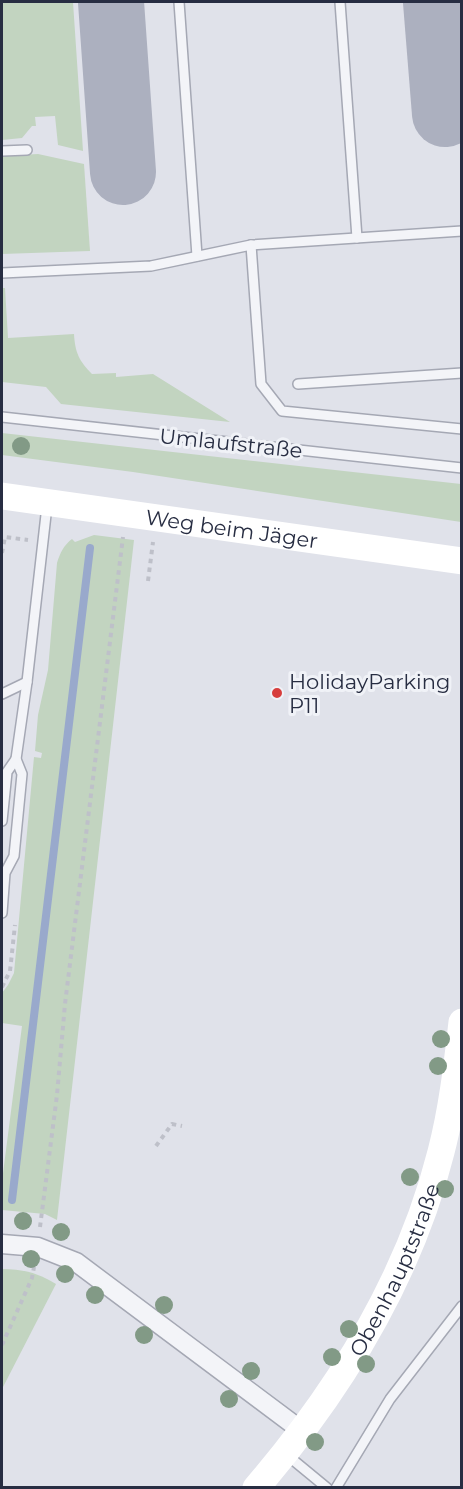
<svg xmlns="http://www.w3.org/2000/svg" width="463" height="1489" font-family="Montserrat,sans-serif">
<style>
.green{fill:#c2d4c0}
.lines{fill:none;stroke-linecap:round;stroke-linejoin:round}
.stream{stroke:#99a9cc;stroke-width:8}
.taxiway{stroke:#acb0bf;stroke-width:66}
.lane-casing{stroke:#a5a8b4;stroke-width:12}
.street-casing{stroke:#a5a8b4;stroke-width:21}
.path{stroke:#bec0c9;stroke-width:4;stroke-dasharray:4.5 4.5;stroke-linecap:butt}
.lane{stroke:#f3f4f8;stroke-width:9}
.street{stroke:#f3f4f8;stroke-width:18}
.secondary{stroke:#fff;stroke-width:27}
.tree{fill:#829a86}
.poi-dot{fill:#d73e3d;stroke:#f0f2f7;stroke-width:2}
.labels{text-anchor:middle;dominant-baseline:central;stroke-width:6;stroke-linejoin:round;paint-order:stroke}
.street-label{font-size:21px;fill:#272d42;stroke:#f0f2f7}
.poi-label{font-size:21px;fill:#272d42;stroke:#f0f2f7;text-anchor:start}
</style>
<rect width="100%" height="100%" fill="#e0e2ea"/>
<g class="green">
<polygon points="2,2 73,2 83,151 58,145 55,116 35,117 36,126 32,126 22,138 2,140"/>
<polygon points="38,154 84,164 90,251 2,254 2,156"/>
<path d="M2 288H5L8 338 74 334C75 352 79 361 92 374L116 373V377L153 374 230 422 61 404 46 387 2 382Z"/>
<polygon points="2,433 461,484 461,522 133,472 2,455"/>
<path d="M94 535 134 540 57 1220 45 1214 2 1210V1181L22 1026 2 1023V993L8 985 14 973 34 757 41 758 42 753 35 751 38 715 48 670 57 563C60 553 64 545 72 539L75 542Z"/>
<path d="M2 1269C23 1269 38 1273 56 1284L2 1389Z"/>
</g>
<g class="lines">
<polyline class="stream" points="12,1200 90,548"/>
<g class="taxiway">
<polyline points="111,2 123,172"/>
<polyline points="436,2 445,114"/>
</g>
<g class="lane-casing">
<g id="lane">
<polyline points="179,2 197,256"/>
<polyline points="340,2 357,238"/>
<polyline points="2,151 27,150"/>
<polyline points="251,245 261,384 282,411 462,429"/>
<polyline points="2,273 151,266 251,245 462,231"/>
<polyline points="298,384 462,373"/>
<polyline points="2,417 462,468"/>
<polyline points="2,694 27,682"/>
<polyline points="2,821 7,772 16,759"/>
<polyline points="2,913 5,873 14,856 22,774 16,759 27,682 47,506"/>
<polyline points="287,1455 327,1488"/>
<polyline points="336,1488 390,1399 462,1306"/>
</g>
</g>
<g class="street-casing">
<polyline id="street" points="2,1244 38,1247 76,1262 302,1431"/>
</g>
<g class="path">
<polyline points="2,553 5,537 28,540"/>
<polyline points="148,581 153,542"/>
<polyline points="2,987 10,971 15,925"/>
<polyline points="156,1146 172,1124 182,1126"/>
<polyline points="40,1227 57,1095 65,1004 123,537"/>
<polyline points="2,1345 32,1278 34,1267"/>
</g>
<use href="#lane" class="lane"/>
<use href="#street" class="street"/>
<g class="secondary">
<path id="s1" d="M2 496 462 561"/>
<path id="s2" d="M256 1488C340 1390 409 1279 441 1152 452 1110 457 1066 462 1022"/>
</g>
</g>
<g class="tree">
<circle cx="21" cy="446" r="9"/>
<circle cx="441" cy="1039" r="9"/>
<circle cx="438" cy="1066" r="9"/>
<circle cx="410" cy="1177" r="9"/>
<circle cx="445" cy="1189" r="9"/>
<circle cx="23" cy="1221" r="9"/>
<circle cx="61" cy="1232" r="9"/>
<circle cx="31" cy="1259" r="9"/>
<circle cx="65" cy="1274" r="9"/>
<circle cx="95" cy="1295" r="9"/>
<circle cx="164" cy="1305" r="9"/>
<circle cx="349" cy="1329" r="9"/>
<circle cx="144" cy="1335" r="9"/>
<circle cx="332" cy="1357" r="9"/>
<circle cx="366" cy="1364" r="9"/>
<circle cx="251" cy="1371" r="9"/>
<circle cx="229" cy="1399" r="9"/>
<circle cx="315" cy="1442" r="9"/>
</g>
<circle class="poi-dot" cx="277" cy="693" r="6"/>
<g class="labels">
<g class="street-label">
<text transform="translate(231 443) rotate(6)">Umlaufstraße</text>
<text stroke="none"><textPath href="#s1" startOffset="232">Weg beim Jäger</textPath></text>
<text stroke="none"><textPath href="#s2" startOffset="260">Obenhauptstraße</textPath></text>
</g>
<g class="poi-label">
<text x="289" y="681">HolidayParking<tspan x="289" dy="24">P11</tspan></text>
</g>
</g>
<rect width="463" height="1489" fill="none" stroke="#272d42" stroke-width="6"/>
</svg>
